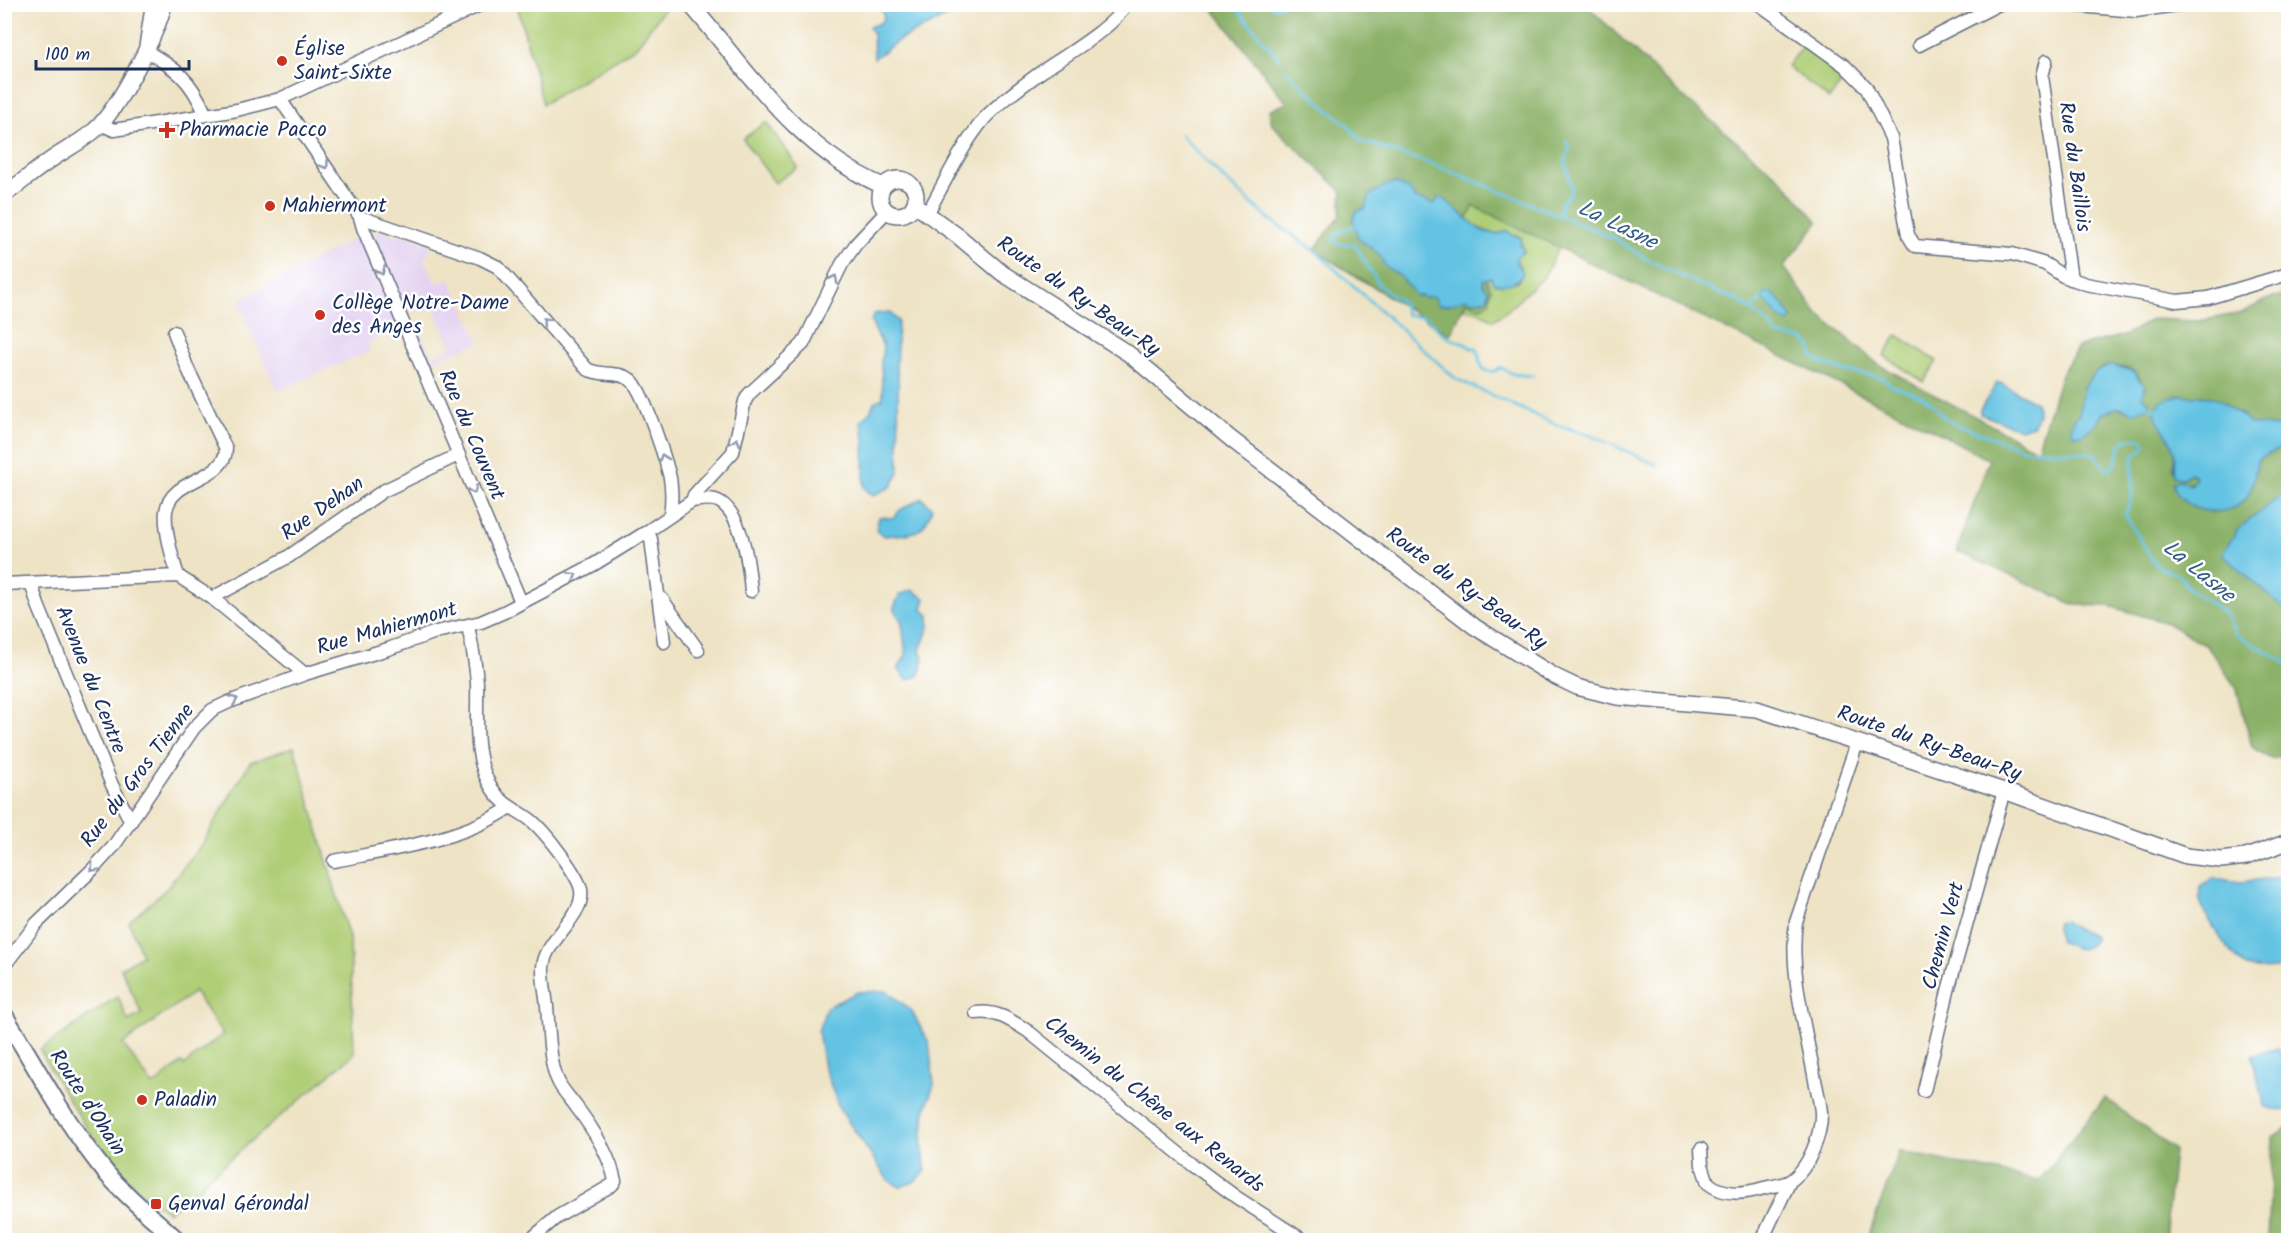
<svg xmlns="http://www.w3.org/2000/svg" width="2293" height="1245" font-family="Kalam,sans-serif">
<style>
.built{fill:#e4d3f2}
.green{fill:#afce76;stroke:#657e6a;stroke-width:1.5;fill-rule:evenodd}
.forest{fill:#8bb167;stroke:#537062;stroke-width:1.5;fill-rule:evenodd}
.water{fill:#64c3e3;stroke:#4079a0;stroke-width:1.5}
.lines{fill:none;stroke-linecap:round;stroke-linejoin:round}
.stream{stroke:#64c3e3;stroke-width:3}
.minor-casing{stroke:#656e82;stroke-width:15}
.tertiary-casing{stroke:#656e82;stroke-width:18}
.secondary-casing{stroke:#656e82;stroke-width:20}
.minor{stroke:#fff;stroke-width:12}
.tertiary{stroke:#fff;stroke-width:15}
.secondary{stroke:#fff;stroke-width:16}
.oneway{stroke:#8d97ae}
.poi-dot{fill:#c8321e;stroke:#fff;stroke-width:2}
.labels{text-anchor:middle;dominant-baseline:central;stroke-width:5;stroke-linejoin:round;paint-order:stroke}
.poi-label{font-size:21px;fill:#1b2f5e;stroke:#fff;text-anchor:start}
.street-label{font-size:21px;fill:#1b2f5e;stroke:#fff}
.water-label{font-size:22px;font-style:italic;fill:#315b86;stroke:#fff}
</style>
<rect width="100%" height="100%" fill="#fff"/>
<filter id="ink" filterUnits="userSpaceOnUse"><feTurbulence type="fractalNoise" baseFrequency=".0167" numOctaves="2"/><feDisplacementMap in="SourceGraphic" scale="12" xChannelSelector="R" yChannelSelector="G"/><feConvolveMatrix kernelMatrix="1 2 1 2 8 2 1 2 1" color-interpolation-filters="sRGB"/></filter>
<filter id="wash" filterUnits="userSpaceOnUse"><feTurbulence type="fractalNoise" baseFrequency=".008" numOctaves="4" result="noise"/><feDisplacementMap in="SourceGraphic" scale="24" xChannelSelector="R" yChannelSelector="G"/><feGaussianBlur stdDeviation="1.35" result="paint"/><feColorMatrix in="noise" values="0 0 0 0 0 0 0 0 0 0 0 0 0 0 0 0 0 1.4 0 .05"/><feComposite in="paint" operator="in"/></filter>
<g filter="url(#wash)">
<rect width="100%" height="100%" fill="#eee3c5"/>
<g class="built">
<polygon points="383,230 398,237 402,234 431,245 428,255 423,258 437,284 449,278 480,342 428,363 413,330 418,328 432,357 452,347 433,307 421,313 418,308 405,314 370,238"/>
<polygon points="360,236 402,329 367,343 370,351 277,391 238,301"/>
</g>
<g class="green">
<polygon points="517,5 666,4 667,5 636,47 543,104"/>
<polygon points="1802,46 1845,79 1829,99 1787,66"/>
<polygon points="766,122 798,167 775,183 743,139"/>
<path d="M1474 205 1559 247 1544 276 1508 310 1494 320 1473 310 1463 309 1467 301 1491 289 1486 278 1492 277 1500 285 1519 281 1520 267 1515 258 1524 251 1519 236C1498 234 1482 234 1467 219Z"/>
<polygon points="1897,335 1937,361 1924,382 1884,356"/>
<path d="M294 747 350 941 354 1054 202 1183 203 1186 168 1212C157 1204 144 1196 135 1187 96 1147 66 1099 40 1050L118 996 128 1021 142 1014 121 968 142 955 129 922 166 889 202 844 250 762ZM194 992 223 1034 184 1065 181 1063 153 1086 123 1044Z"/>
</g>
<g class="forest">
<path d="M1210 5H1586L1682 96 1782 180 1818 222 1784 267 1817 313 1879 365 2037 450 2061 374 2079 346 2126 335 2152 319 2199 321 2241 313 2273 297 2288 295V494L2275 500 2222 554 2288 612V754L2271 759 2252 747 2237 689 2207 646 2167 623 2109 606 2075 605 1957 551 1989 460 1943 435 1474 206 1463 228 1491 289 1489 302 1480 308 1466 301 1450 335 1314 250 1340 216 1342 192 1272 124 1269 110 1287 103ZM2111 365 2130 369 2137 374 2146 388 2142 394 2144 399 2129 410 2116 408 2102 414 2097 423 2082 435 2074 420C2092 401 2079 373 2111 365ZM2179 395 2212 397 2240 414 2251 424 2283 427 2288 442 2277 450 2258 459 2249 495 2241 502 2212 512 2188 503 2185 483H2193L2196 476 2191 473 2183 478 2179 477 2173 469 2175 451 2170 439Z"/>
<polygon points="2105,1098 2174,1150 2165,1240 1867,1240 1899,1151 2039,1181"/>
<polygon points="2288,1127 2288,1240 2268,1240 2273,1137"/>
</g>
<g class="water">
<polygon points="896,5 932,5 941,10 951,5 970,5 901,39 874,58 873,34 869,27 880,23 884,18 882,10"/>
<path d="M1395 183 1409 189 1415 198 1434 204 1439 198H1443L1482 231 1499 234 1507 230 1512 235 1522 238 1520 245 1524 251 1516 258V262L1523 272C1521 283 1502 287 1493 283L1491 277 1483 280V285L1488 289V298C1480 301 1472 303 1466 298 1457 304 1449 305 1438 305L1434 296 1424 298 1422 296H1416L1400 276 1385 266 1379 254 1358 238 1353 220 1356 211 1365 209 1370 195 1389 184Z"/>
<polygon points="1766,293 1772,293 1783,304 1792,318 1789,323 1780,318 1762,298"/>
<path d="M889 312 898 321 896 368 898 374 899 473 891 487 872 496 864 487C863 465 867 443 861 421L871 410 874 402 883 398 881 362 883 346 871 322 874 314Z"/>
<polygon points="2111,365 2135,372 2139,380 2146,385 2142,394 2144,399 2149,401 2149,407 2133,413 2122,408 2116,408 2102,414 2097,423 2082,435 2073,434 2071,430 2074,419 2079,414 2083,388 2096,372"/>
<polygon points="1997,383 2000,383 2035,402 2038,414 2034,425 2021,429 1980,414 1980,410"/>
<path d="M2179 395 2212 397 2221 401 2251 424 2283 427 2288 442 2277 450 2258 459C2255 470 2254 486 2248 496 2230 522 2178 514 2173 482L2181 480 2190 485 2193 483 2196 476 2191 473 2183 478 2175 477C2173 467 2177 457 2173 448 2169 433 2155 425 2155 409L2162 401Z"/>
<polygon points="2288,494 2288,506 2286,509 2288,511 2288,612 2222,554 2237,530 2275,500"/>
<path d="M922 498 932 508C923 538 911 533 884 536L876 530 879 517 893 518 900 510Z"/>
<polygon points="912,590 925,598 922,609 929,615 929,627 920,650 924,660 919,676 907,680 898,669 906,655 902,623 894,608 899,595"/>
<path d="M2288 876V955L2276 968C2267 968 2256 971 2247 967 2232 960 2206 916 2200 901 2199 896 2200 891 2200 886L2214 878 2240 882Z"/>
<path d="M2064 921C2073 930 2083 929 2094 936V941C2084 954 2073 948 2060 941L2056 928 2057 922Z"/>
<polygon points="887,991 911,1010 929,1043 934,1084 925,1111 922,1144 926,1171 914,1182 900,1187 888,1180 839,1108 824,1067 818,1031 827,1007 858,992"/>
<path d="M2278 1048 2279 1054 2287 1052 2288 1056V1110L2272 1109 2264 1106C2262 1088 2255 1073 2252 1056Z"/>
</g>
<g class="lines">
<g class="stream">
<polyline points="1233,4 1279,59"/>
<polyline points="1269,4 1274,7 1284,4"/>
<polyline points="1236,9 1247,4"/>
<polyline points="1285,69 1326,108 1347,124 1361,141 1443,168 1614,238 1648,260 1711,290 1739,301 1768,323 1777,335 1801,339 1811,345 1813,357 1818,361 1844,371 1881,377 1893,386 1922,396 1934,405"/>
<polyline points="1181,135 1223,178 1268,218 1314,250 1456,379 1557,425 1591,435 1657,465"/>
<polyline points="1559,215 1562,202 1569,195 1572,188 1565,160 1570,149 1566,141"/>
<path d="M1354 226 1337 233 1334 241 1338 244H1354L1380 286 1403 303 1406 314C1413 318 1418 315 1424 317 1434 320 1435 328 1442 333 1450 341 1463 341 1471 348H1477L1480 363 1484 370 1491 372 1502 368 1513 374 1533 376"/>
<polyline points="1751,309 1762,298"/>
<polyline points="2149,407 2155,409"/>
<path d="M1937 409 1944 418 1958 425 2023 449 2093 453 2106 468 2110 469 2115 465 2120 447 2126 439H2143L2145 443 2144 448 2133 457C2131 477 2136 496 2125 514L2152 560 2161 568 2180 575 2187 587 2227 615 2236 635 2283 660 2288 666"/>
</g>
</g>
</g>
<g filter="url(#ink)">
<g class="lines">
<g class="minor-casing">
<g id="minor">
<path d="M152 4 145 50C176 69 190 78 205 113"/>
<polyline points="1759,4 1845,66 1866,87 1891,138 1908,235 1915,246 2012,254 2045,264 2063,276 2086,284 2177,301 2208,298 2288,274"/>
<polyline points="2056,4 2136,11 2183,4"/>
<polyline points="1919,45 1999,4"/>
<polyline points="2046,61 2042,76 2071,279"/>
<path d="M280 99 360 217 480 258 498 267 587 369C601 377 618 370 631 380 643 389 666 461 670 478 672 490 672 502 670 515"/>
<polyline points="100,124 114,130 237,110 280,99 482,4"/>
<path d="M927 214C945 182 961 147 984 119 997 104 1021 87 1037 75 1056 61 1119 25 1125 4"/>
<polyline points="360,217 363,228 521,602"/>
<path d="M174 332 187 367 226 449C225 481 171 477 166 511 164 528 173 560 178 576"/>
<path d="M692 501C701 500 712 497 720 502 743 516 749 567 751 591"/>
<polyline points="648,531 651,539 664,642"/>
<polyline points="31,583 38,605 112,785 131,822"/>
<polyline points="4,584 178,576 212,598 305,674"/>
<polyline points="212,598 288,557 383,491 458,455"/>
<polyline points="662,599 698,650"/>
<path d="M468 626C472 645 476 664 477 684 478 719 472 759 493 790 504 806 514 808 528 818 543 828 574 870 580 886 590 915 541 940 543 971 543 983 546 995 547 1007 549 1028 549 1065 559 1083 563 1091 570 1098 575 1105 591 1126 610 1155 615 1181L612 1185 557 1217 530 1240"/>
<path d="M334 861C389 850 463 840 509 808"/>
<polyline points="4,966 36,924 92,870 113,847 194,728 212,710 229,702 305,674 388,649 436,632 481,622 504,612 593,565 648,531 692,501 694,495 733,452 745,401 749,394 803,344 842,264 856,244 887,211"/>
<path d="M976 1013C997 1010 1012 1021 1029 1032L1193 1165 1236 1197 1303 1240"/>
<polyline points="1924,1091 1949,987 2004,791"/>
<path d="M1701 1149 1702 1165 1708 1183C1724 1196 1744 1194 1764 1188 1772 1186 1783 1185 1790 1181 1809 1169 1822 1133 1821 1112 1820 1101 1817 1090 1815 1080 1806 1030 1789 972 1796 922L1857 743"/>
<polyline points="1762,1240 1790,1181"/>
</g>
</g>
<g class="tertiary-casing">
<g id="tertiary">
<path d="M690 4C749 72 798 150 883 186"/>
<circle cx="898" cy="197" r="18"/>
<path d="M4 195C18 185 31 174 45 164 61 152 80 143 95 130 118 109 157 35 164 4"/>
<polyline points="915,205 958,236 1002,273 1129,354 1231,439 1475,627 1554,676 1577,687 1617,697 1757,709 2004,791 2186,856 2221,860 2246,857 2288,842"/>
</g>
</g>
<g class="secondary-casing">
<path id="secondary" d="M4 1015C37 1068 67 1126 107 1174 128 1198 154 1219 177 1240"/>
</g>
<use href="#minor" class="minor"/>
<use href="#tertiary" class="tertiary"/>
<use href="#secondary" class="secondary"/>
</g>
<defs><path id="oneway-chevron" d="M-2-3.5L2.5 0L-2 3.5" fill="none" stroke-width="1.6" stroke-linecap="round" stroke-linejoin="round" transform="scale(1.5)"/></defs>
<g class="oneway">
<use href="#oneway-chevron" transform="translate(325 165) rotate(56)"/>
<use href="#oneway-chevron" transform="translate(381 271) rotate(67)"/>
<use href="#oneway-chevron" transform="translate(834 279) rotate(-63)"/>
<use href="#oneway-chevron" transform="translate(546 321) rotate(-130)"/>
<use href="#oneway-chevron" transform="translate(736 442) rotate(-75)"/>
<use href="#oneway-chevron" transform="translate(663 458) rotate(-109)"/>
<use href="#oneway-chevron" transform="translate(473 490) rotate(67)"/>
<use href="#oneway-chevron" transform="translate(573 576) rotate(-30)"/>
<use href="#oneway-chevron" transform="translate(234 700) rotate(-22)"/>
<use href="#oneway-chevron" transform="translate(94 868) rotate(133)"/>
</g>
</g>
<g class="poi-dot">
<circle cx="282" cy="61" r="6"/>
<path d="M164 121h6v6h6v6h-6v6h-6v-6h-6v-6h6z"/>
<circle cx="270" cy="206" r="6"/>
<circle cx="320" cy="315" r="6"/>
<circle cx="142" cy="1100" r="6"/>
<rect x="150" y="1198" width="12" height="12" rx="3"/>
</g>
<g class="labels">
<g class="poi-label">
<text x="294" y="49">Église<tspan x="294" dy="24">Saint-Sixte</tspan></text>
<text x="179" y="130">Pharmacie Pacco</text>
<text x="282" y="206">Mahiermont</text>
<text x="332" y="303">Collège Notre-Dame<tspan x="332" dy="24">des Anges</tspan></text>
<text x="154" y="1100">Paladin</text>
<text x="168" y="1204">Genval Gérondal</text>
</g>
<g class="street-label">
<text transform="translate(2074 167) rotate(82)">Rue du Baillois</text>
<text transform="translate(1078 297) rotate(35)">Route du Ry-Beau-Ry</text>
<text transform="translate(471 435) rotate(67)">Rue du Couvent</text>
<text transform="translate(323 509) rotate(-35)">Rue Dehan</text>
<text transform="translate(1466 589) rotate(36)">Route du Ry-Beau-Ry</text>
<text transform="translate(387 629) rotate(-16)">Rue Mahiermont</text>
<text transform="translate(90 680) rotate(68)">Avenue du Centre</text>
<text transform="translate(1929 744) rotate(19)">Route du Ry-Beau-Ry</text>
<text transform="translate(138 776) rotate(-53)">Rue du Gros Tienne</text>
<text transform="translate(1944 936) rotate(-75)">Chemin Vert</text>
<text transform="translate(87 1103) rotate(57)">Route d'Ohain</text>
<text transform="translate(1154 1105) rotate(38)">Chemin du Chêne aux Renards</text>
</g>
<g class="water-label">
<text transform="translate(1617 226) rotate(26)">La Lasne</text>
<text transform="translate(2198 572) rotate(39)">La Lasne</text>
</g>
</g>
<rect width="2293" height="1245" fill="none" stroke="#fff" stroke-width="24"/>
<path d="M36 60v9h153v-9" fill="none" stroke="#1b2f5e" stroke-width="3"/>
<text x="45" y="60" font-size="18" fill="#1b2f5e" stroke="#ffffff" stroke-width="4.5" paint-order="stroke">100 m</text>
</svg>
